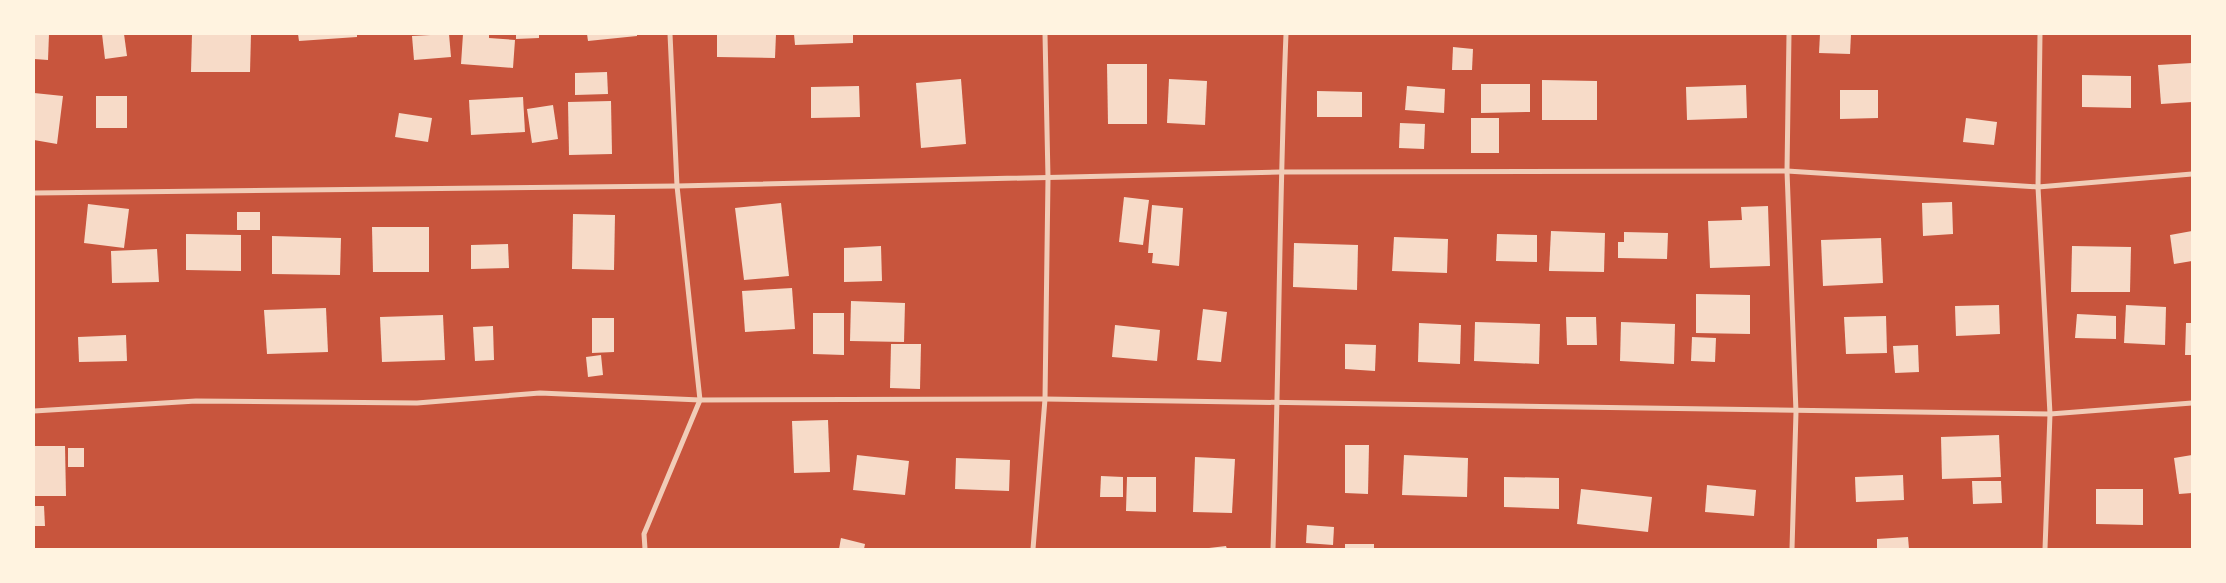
<svg xmlns="http://www.w3.org/2000/svg" width="2226" height="583" font-family="Lora,serif">
<style>
.building{fill:#f7dbc8}
.lines{fill:none;stroke-linecap:round;stroke-linejoin:round}
.minor{stroke:#f1ccb7;stroke-width:5}
</style>
<rect width="100%" height="100%" fill="#c8553d"/>
<g class="building">
<polygon points="34,34 49,34 48,60 34,59"/>
<polygon points="102,34 124,34 127,56 105,59"/>
<polygon points="192,34 251,34 250,72 191,72"/>
<polygon points="298,34 357,34 357,37 299,41"/>
<polygon points="449,34 451,57 414,60 412,36"/>
<polygon points="463,34 489,34 489,38 515,40 513,68 461,64"/>
<polygon points="516,34 539,34 539,38 516,39"/>
<polygon points="587,34 637,34 637,36 588,41"/>
<polygon points="717,34 776,34 775,58 717,57"/>
<polygon points="794,34 853,34 853,43 795,45"/>
<polygon points="1820,34 1851,34 1850,54 1819,53"/>
<polygon points="1453,47 1473,49 1472,70 1452,70"/>
<polygon points="2192,63 2192,102 2161,104 2158,65"/>
<polygon points="1107,64 1147,64 1147,124 1108,124"/>
<polygon points="607,72 608,94 575,95 575,73"/>
<polygon points="2082,75 2131,76 2131,108 2082,107"/>
<polygon points="961,79 966,144 921,148 916,83"/>
<polygon points="1169,79 1207,81 1205,125 1167,123"/>
<polygon points="1542,80 1597,81 1597,120 1542,120"/>
<polygon points="1481,84 1530,84 1530,112 1481,113"/>
<polygon points="1746,85 1747,118 1687,120 1686,87"/>
<polygon points="859,86 860,117 811,118 811,87"/>
<polygon points="1407,86 1445,89 1444,113 1405,110"/>
<polygon points="1840,90 1878,90 1878,118 1840,119"/>
<polygon points="1317,91 1362,92 1362,117 1317,117"/>
<polygon points="34,93 63,96 57,144 34,140"/>
<rect x="96" y="96" width="31" height="32"/>
<polygon points="523,97 525,132 471,135 469,100"/>
<polygon points="611,101 612,154 569,155 568,102"/>
<polygon points="553,105 558,139 532,143 527,109"/>
<polygon points="399,113 432,118 428,142 395,137"/>
<rect x="1471" y="118" width="28" height="35"/>
<polygon points="1966,118 1997,122 1994,145 1963,142"/>
<polygon points="1400,123 1425,124 1424,149 1399,148"/>
<polygon points="1124,197 1149,200 1143,245 1119,242"/>
<polygon points="1952,202 1953,234 1923,236 1922,203"/>
<polygon points="781,203 789,276 744,280 735,208"/>
<polygon points="88,204 129,209 124,248 84,243"/>
<polygon points="1152,205 1183,208 1179,266 1152,263 1153,253 1148,253"/>
<polygon points="1768,206 1770,266 1710,268 1708,221 1742,220 1741,207"/>
<rect x="237" y="212" width="23" height="18"/>
<polygon points="573,214 615,215 614,270 572,269"/>
<polygon points="372,227 429,227 429,272 373,272"/>
<polygon points="1551,231 1605,233 1604,272 1549,271"/>
<polygon points="2192,231 2192,261 2174,264 2170,235"/>
<polygon points="1624,232 1668,233 1667,259 1618,258 1618,242 1624,242"/>
<polygon points="186,234 241,235 241,271 186,270"/>
<polygon points="1497,234 1537,235 1537,262 1496,261"/>
<polygon points="272,236 341,238 340,275 272,274"/>
<polygon points="1394,237 1448,239 1447,273 1392,271"/>
<polygon points="1881,238 1883,283 1823,286 1821,240"/>
<polygon points="1294,243 1358,245 1357,290 1293,287"/>
<polygon points="508,244 509,268 471,269 471,245"/>
<polygon points="881,246 882,281 844,282 844,248"/>
<polygon points="2072,246 2131,247 2130,292 2071,292"/>
<polygon points="157,249 159,282 112,283 111,251"/>
<polygon points="792,288 795,329 745,332 742,291"/>
<polygon points="1696,294 1750,295 1750,334 1696,333"/>
<polygon points="851,301 905,303 904,342 850,341"/>
<polygon points="1999,305 2000,334 1956,336 1955,306"/>
<polygon points="2126,305 2166,307 2165,345 2124,343"/>
<polygon points="326,308 328,352 267,354 264,310"/>
<polygon points="1203,309 1227,312 1221,362 1197,360"/>
<polygon points="813,313 844,313 844,355 813,354"/>
<polygon points="2077,314 2116,316 2116,339 2075,338"/>
<polygon points="443,315 445,360 382,362 380,317"/>
<polygon points="1886,316 1887,353 1846,354 1844,317"/>
<polygon points="1566,317 1596,317 1597,345 1567,345"/>
<polygon points="592,318 614,318 614,352 592,353"/>
<polygon points="1475,322 1540,324 1539,364 1474,361"/>
<polygon points="1621,322 1675,324 1674,364 1620,361"/>
<polygon points="1419,323 1461,325 1460,364 1418,362"/>
<polygon points="2186,323 2192,323 2192,355 2185,355"/>
<polygon points="1115,325 1160,330 1157,361 1112,357"/>
<polygon points="493,326 494,360 475,361 473,327"/>
<polygon points="126,335 127,361 79,362 78,337"/>
<polygon points="1692,337 1716,338 1715,362 1691,361"/>
<polygon points="891,344 921,344 920,389 890,388"/>
<polygon points="1345,344 1376,345 1375,371 1345,369"/>
<polygon points="1918,345 1919,372 1895,373 1893,346"/>
<polygon points="601,355 603,375 588,377 586,357"/>
<polygon points="828,420 830,472 794,473 792,421"/>
<polygon points="1999,435 2001,477 1942,479 1941,437"/>
<polygon points="1345,445 1369,445 1368,494 1345,493"/>
<polygon points="34,446 65,446 66,496 34,496"/>
<rect x="68" y="448" width="16" height="19"/>
<polygon points="857,455 909,461 905,495 853,490"/>
<polygon points="1404,455 1468,458 1467,497 1402,495"/>
<polygon points="2192,455 2192,493 2179,494 2174,458"/>
<polygon points="1195,457 1235,459 1232,513 1193,512"/>
<polygon points="956,458 1010,460 1009,491 955,489"/>
<polygon points="1903,475 1904,500 1856,502 1855,477"/>
<polygon points="1101,476 1123,477 1123,497 1100,497"/>
<polygon points="1127,477 1156,477 1156,512 1126,511"/>
<polygon points="1504,477 1559,478 1559,509 1504,507"/>
<polygon points="1972,481 2001,481 2002,503 1973,504"/>
<polygon points="1707,485 1756,490 1754,516 1705,512"/>
<polygon points="1581,489 1652,497 1648,532 1577,524"/>
<polygon points="2096,489 2143,489 2143,525 2096,524"/>
<polygon points="34,506 44,506 45,526 34,526"/>
<polygon points="1307,525 1334,527 1333,545 1306,543"/>
<polygon points="1908,537 1909,549 1877,549 1877,539"/>
<polygon points="841,538 865,544 864,549 839,549"/>
<rect x="1345" y="544" width="29" height="5"/>
<polygon points="1226,546 1227,549 1209,549 1209,548"/>
</g>
<g class="lines">
<g class="minor">
<polyline points="1789,34 1787,171 1796,412 1792,549"/>
<polyline points="2040,34 2038,187 2050,414 2045,549"/>
<polyline points="34,193 677,186 1280,172 1787,171 2038,187 2192,174"/>
<polyline points="34,411 196,401 417,403 540,393 700,400 1045,399 2050,414 2192,403"/>
<polyline points="645,549 644,534 700,400 677,186 670,34"/>
<polyline points="1033,549 1045,399 1048,178 1045,34"/>
<path d="M1273 549C1279 377 1279 206 1286 34"/>
</g>
</g>
<rect width="2226" height="583" fill="none" stroke="#fff3e0" stroke-width="70"/>
</svg>
